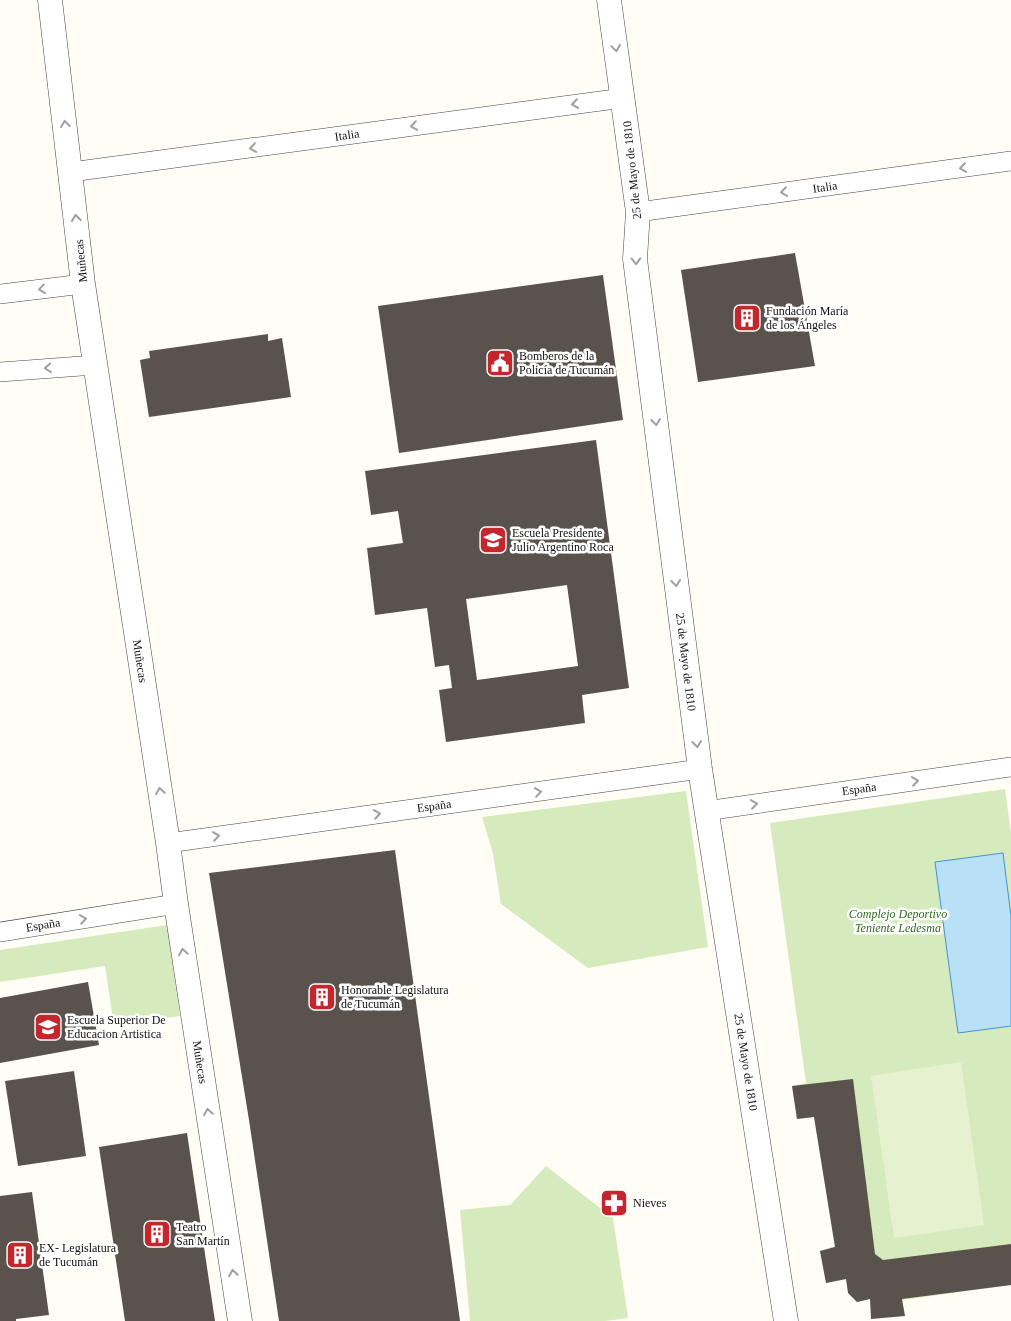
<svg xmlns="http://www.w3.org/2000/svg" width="1011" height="1321" font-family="Georgia,serif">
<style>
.green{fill:#d5ebbd}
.pitch{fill:#e6f2cf}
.water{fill:#b9e0f7;stroke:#3f96cf}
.building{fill:#5a524d;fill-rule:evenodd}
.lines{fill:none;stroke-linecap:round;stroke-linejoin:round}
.minor-casing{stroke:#444;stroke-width:20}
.tertiary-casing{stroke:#444;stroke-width:25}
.minor{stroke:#fff;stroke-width:19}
.tertiary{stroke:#fff;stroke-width:24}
.oneway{stroke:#a0a0a0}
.labels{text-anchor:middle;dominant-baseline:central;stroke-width:5;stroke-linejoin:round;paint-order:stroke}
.street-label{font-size:12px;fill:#111;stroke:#fff}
.poi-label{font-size:12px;fill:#111;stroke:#fff;text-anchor:start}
.park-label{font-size:12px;font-style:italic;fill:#2f6b1f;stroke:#fff}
</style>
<rect width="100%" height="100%" fill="#fffdf5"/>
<g class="green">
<polygon points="1005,789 1011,833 1011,1285 902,1300 870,1299 857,1302 851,1295 846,1279 826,1283 820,1251 835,1246 814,1117 797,1119 792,1086 806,1083 770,823"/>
<polygon points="686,791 708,947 588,968 501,904 493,854 482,817"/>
<polygon points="167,925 180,1016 114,1026 105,966 0,982 0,950"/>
<polygon points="546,1166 613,1218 628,1318 605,1321 470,1321 460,1210 510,1205"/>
</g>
<polygon class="pitch" points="961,1062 984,1225 894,1238 871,1076"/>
<polygon class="water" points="1003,853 1011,916 1011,1026 958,1033 935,862"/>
<g class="building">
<polygon points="795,253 815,366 698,382 681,270"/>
<polygon points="603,275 623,420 399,453 378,306"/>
<polygon points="268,334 268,341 282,338 291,397 149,417 140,360 150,358 149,351"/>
<path d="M596 440 629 688 582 695 585 723 446 742 439 690 452 688 449 665 435 667 427 608 375 615 367 548 403 543 398 511 371 515 365 471ZM567 585 578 666 477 680 466 599Z"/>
<polygon points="395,850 460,1321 279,1321 249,1120 209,873"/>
<polygon points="88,982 99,1045 0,1063 0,998"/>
<polygon points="74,1071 86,1156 18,1166 5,1081"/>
<polygon points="853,1079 875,1254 883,1260 1011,1244 1011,1285 902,1299 905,1316 871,1319 870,1299 857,1302 848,1293 846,1279 826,1283 820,1251 835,1247 814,1117 797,1119 792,1086"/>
<polygon points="187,1133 215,1321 125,1321 99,1147"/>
<polygon points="32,1192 49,1315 16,1319 16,1321 0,1321 0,1196"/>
</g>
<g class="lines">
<g class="minor-casing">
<g id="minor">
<polyline points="71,172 623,98"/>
<polyline points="638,212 1011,161"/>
<polyline points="0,294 83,284"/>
<polyline points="0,372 95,365"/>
<polyline points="706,811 1011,767"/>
<polyline points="168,843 700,769"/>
<polyline points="0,932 176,904"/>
</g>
</g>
<g class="tertiary-casing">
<g id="tertiary">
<polyline points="50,0 83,284 168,843 176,904 240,1321"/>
<polyline points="609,0 638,212 635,259 700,769 786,1321"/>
</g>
</g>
<use href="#minor" class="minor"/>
<use href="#tertiary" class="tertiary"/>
</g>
<defs><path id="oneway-chevron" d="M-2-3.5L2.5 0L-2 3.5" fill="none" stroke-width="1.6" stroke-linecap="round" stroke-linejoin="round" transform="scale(1.25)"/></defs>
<g class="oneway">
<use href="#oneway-chevron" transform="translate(616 48) rotate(82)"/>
<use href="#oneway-chevron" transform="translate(575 104) rotate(172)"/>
<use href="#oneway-chevron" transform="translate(65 124) rotate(-97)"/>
<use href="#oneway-chevron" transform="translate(414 126) rotate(172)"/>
<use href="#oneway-chevron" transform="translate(253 148) rotate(172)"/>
<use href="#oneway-chevron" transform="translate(963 168) rotate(172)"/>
<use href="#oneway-chevron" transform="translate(784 192) rotate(172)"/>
<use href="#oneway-chevron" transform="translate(76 218) rotate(-96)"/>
<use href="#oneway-chevron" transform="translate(636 261) rotate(88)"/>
<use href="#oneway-chevron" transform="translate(42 289) rotate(173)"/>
<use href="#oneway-chevron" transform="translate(48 368) rotate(175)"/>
<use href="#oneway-chevron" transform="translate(656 422) rotate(83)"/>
<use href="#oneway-chevron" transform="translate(676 583) rotate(83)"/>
<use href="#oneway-chevron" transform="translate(697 744) rotate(83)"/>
<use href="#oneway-chevron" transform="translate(915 781) rotate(-8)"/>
<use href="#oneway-chevron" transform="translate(160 791) rotate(-99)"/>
<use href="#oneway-chevron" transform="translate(538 792) rotate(-8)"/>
<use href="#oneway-chevron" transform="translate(754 804) rotate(-8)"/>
<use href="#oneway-chevron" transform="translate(377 814) rotate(-8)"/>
<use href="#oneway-chevron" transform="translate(216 836) rotate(-8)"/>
<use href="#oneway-chevron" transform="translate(83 919) rotate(-9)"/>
<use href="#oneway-chevron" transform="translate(183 952) rotate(-99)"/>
<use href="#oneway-chevron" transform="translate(208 1112) rotate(-99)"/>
<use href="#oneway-chevron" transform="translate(233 1273) rotate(-99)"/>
</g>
<defs>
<g id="building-square" transform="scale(1.4375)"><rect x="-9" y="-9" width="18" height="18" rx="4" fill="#c4262e" stroke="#fff"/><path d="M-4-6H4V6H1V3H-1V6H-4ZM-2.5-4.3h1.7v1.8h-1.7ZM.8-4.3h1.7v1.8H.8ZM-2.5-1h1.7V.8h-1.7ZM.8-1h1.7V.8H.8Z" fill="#fff"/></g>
<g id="civic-square" transform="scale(1.4375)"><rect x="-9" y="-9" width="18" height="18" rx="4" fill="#c4262e" stroke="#fff"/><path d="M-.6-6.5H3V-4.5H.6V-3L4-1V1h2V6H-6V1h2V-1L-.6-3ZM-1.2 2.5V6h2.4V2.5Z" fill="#fff"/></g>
<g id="school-square" transform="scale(1.4375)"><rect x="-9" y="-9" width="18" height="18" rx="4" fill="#c4262e" stroke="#fff"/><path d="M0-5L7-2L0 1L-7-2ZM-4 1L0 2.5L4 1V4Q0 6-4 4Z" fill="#fff"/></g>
<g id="university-square" transform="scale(1.4375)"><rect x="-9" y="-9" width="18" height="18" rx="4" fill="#c4262e" stroke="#fff"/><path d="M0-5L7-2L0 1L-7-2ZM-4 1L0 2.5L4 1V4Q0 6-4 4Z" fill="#fff"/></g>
<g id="pharmacy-square" transform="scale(1.4375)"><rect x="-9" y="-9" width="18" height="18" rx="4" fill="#c4262e" stroke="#fff"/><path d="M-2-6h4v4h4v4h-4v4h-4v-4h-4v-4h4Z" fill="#fff"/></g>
</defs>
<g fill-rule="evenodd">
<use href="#building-square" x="747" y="318"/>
<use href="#civic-square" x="500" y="363"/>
<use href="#school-square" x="493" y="540"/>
<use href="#building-square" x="322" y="997"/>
<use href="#university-square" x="48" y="1027"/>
<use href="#pharmacy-square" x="614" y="1203"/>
<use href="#building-square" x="157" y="1234"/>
<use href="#building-square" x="20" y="1255"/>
</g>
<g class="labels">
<g class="street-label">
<text transform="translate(347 135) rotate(-8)">Italia</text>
<text transform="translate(632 170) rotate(-96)">25 de Mayo de 1810</text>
<text transform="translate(825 187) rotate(-8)">Italia</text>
<text transform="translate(81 261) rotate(-96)">Muñecas</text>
<text transform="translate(140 661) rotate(81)">Muñecas</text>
<text transform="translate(686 662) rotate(83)">25 de Mayo de 1810</text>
<text transform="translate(859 789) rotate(-8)">España</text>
<text transform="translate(434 806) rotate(-8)">España</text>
<text transform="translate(43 925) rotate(-9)">España</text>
<text transform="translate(200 1062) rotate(81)">Muñecas</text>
<text transform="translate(746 1062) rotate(81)">25 de Mayo de 1810</text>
</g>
<g class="poi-label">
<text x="766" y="311">Fundación María<tspan x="766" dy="14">de los Ángeles</tspan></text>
<text x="519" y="356">Bomberos de la<tspan x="519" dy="14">Policía de Tucumán</tspan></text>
<text x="512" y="533">Escuela Presidente<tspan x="512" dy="14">Julio Argentino Roca</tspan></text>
<text x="341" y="990">Honorable Legislatura<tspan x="341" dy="14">de Tucumán</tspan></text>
<text x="67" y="1020">Escuela Superior De<tspan x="67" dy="14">Educacion Artistica</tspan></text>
<text x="633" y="1203">Nieves</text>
<text x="176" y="1227">Teatro<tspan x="176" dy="14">San Martín</tspan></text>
<text x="39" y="1248">EX- Legislatura<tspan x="39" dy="14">de Tucumán</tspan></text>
</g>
<g class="park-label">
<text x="898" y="914">Complejo Deportivo<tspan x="898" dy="14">Teniente Ledesma</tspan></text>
</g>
</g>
</svg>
